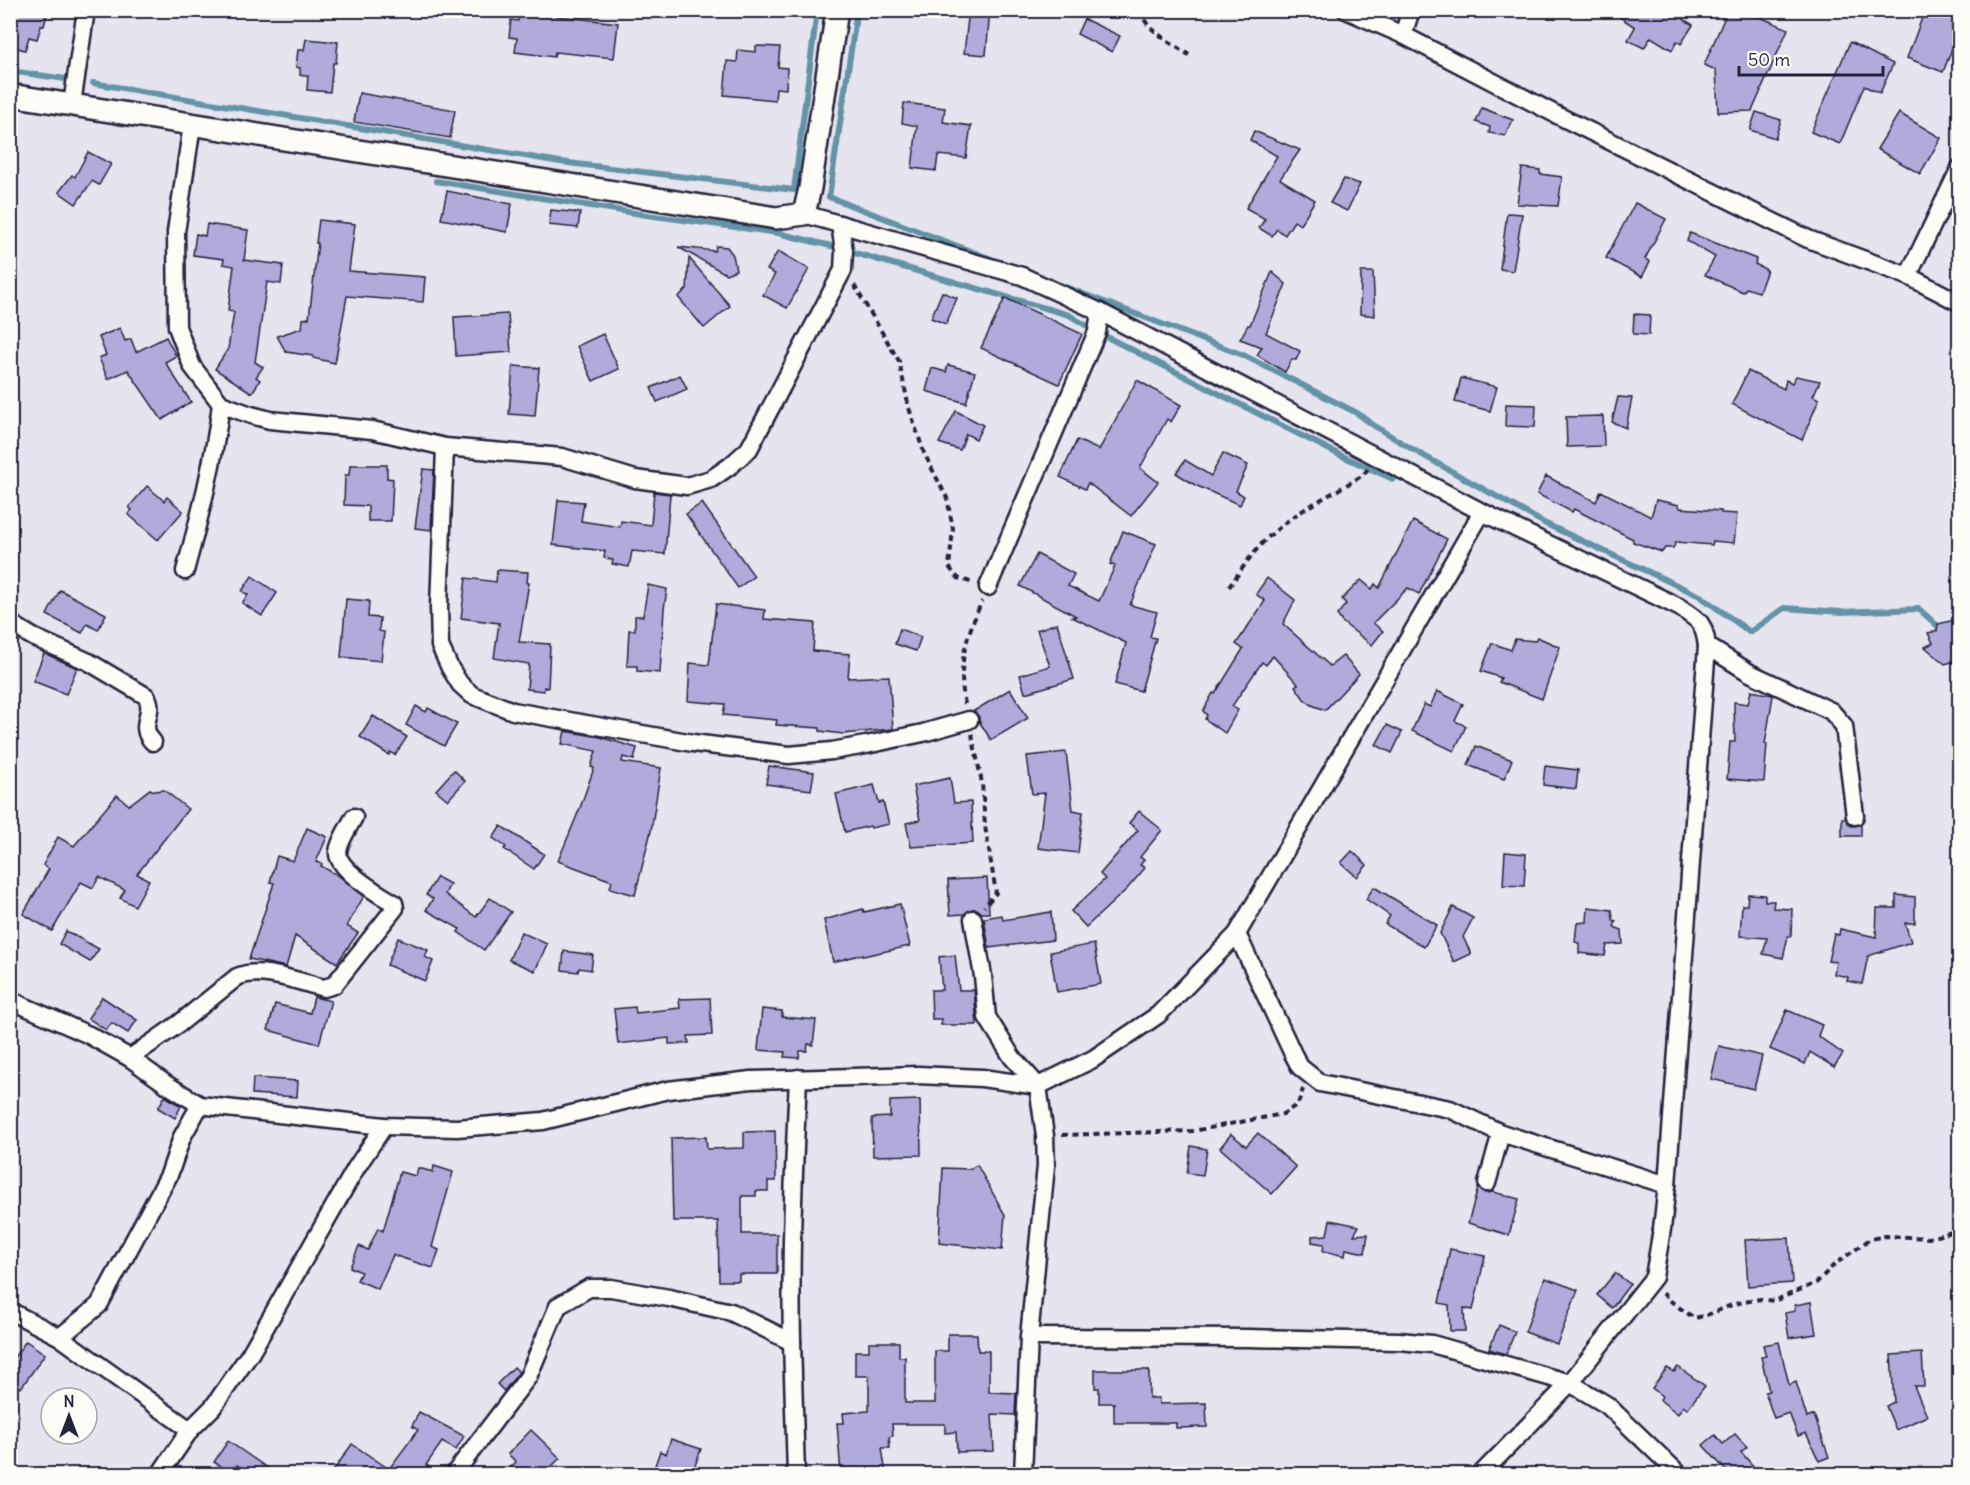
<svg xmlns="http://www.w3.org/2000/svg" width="1970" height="1485" font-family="Delius,sans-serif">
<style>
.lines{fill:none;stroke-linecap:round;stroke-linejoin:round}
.stream{stroke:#6393a6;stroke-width:6}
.building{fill:#b1abdc;stroke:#22223b;stroke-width:1.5}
.minor-casing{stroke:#22223b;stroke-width:21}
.tertiary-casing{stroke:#22223b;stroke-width:26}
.path{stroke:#22223b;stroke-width:4;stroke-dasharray:6 4.5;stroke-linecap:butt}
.minor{stroke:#fdfcf7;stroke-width:16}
.tertiary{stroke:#fdfcf7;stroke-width:21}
</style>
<rect width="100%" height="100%" fill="#e6e4ef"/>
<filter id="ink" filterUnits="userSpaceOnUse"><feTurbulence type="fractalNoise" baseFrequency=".0167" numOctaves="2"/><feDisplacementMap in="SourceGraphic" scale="12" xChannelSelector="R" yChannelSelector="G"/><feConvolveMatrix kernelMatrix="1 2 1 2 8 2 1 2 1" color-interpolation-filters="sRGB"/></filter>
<g filter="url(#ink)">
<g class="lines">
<g class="stream">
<polyline points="857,10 829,197 994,260"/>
<polyline points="10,71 66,79"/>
<polyline points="93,83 560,162 794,190 817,10"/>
<polyline points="436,181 647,215 778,233 835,247"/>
<polyline points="855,253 1069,315 1097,332 1340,455 1393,479"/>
<polyline points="1060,285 1243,355 1357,413 1376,427 1417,452 1546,524 1700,596 1750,632 1784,608 1841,612 1919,609 1942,630"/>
</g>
</g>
<g class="building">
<polygon points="10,10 48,10 44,26 41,26 37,39 29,37 25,50 10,46"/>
<polygon points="519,10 558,10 557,16 618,23 614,58 555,52 554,57 515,52 517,38 509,37 511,20 518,21"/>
<polygon points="969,10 990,10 986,55 964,53"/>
<polygon points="1609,10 1670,10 1693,25 1681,44 1677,41 1672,50 1651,37 1644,48 1628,40 1635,27"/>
<polygon points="1728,10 1744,10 1788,29 1752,111 1718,112 1716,70 1704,65"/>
<polygon points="1925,10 1934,10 1959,20 1959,31 1943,72 1907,58"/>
<polygon points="1084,19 1120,36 1112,52 1077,34"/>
<polygon points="306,39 338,42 336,63 333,63 330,92 307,90 308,76 300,75 300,68 296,67 298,50 304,50"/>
<polygon points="1850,42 1893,64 1880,93 1864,86 1840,144 1811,132"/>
<polygon points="756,46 780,47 778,67 787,68 786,89 776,88 775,100 724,95 727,61 737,62 738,50 756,52"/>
<polygon points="359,93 455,110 450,138 354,122"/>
<polygon points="904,103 945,108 943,122 971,126 966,158 938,155 936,171 912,168 917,126 902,123"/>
<polygon points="1482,108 1513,120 1505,136 1489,133 1490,127 1476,122"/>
<polygon points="1756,112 1781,120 1775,138 1750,130"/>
<polygon points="1899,113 1941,138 1920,174 1877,149"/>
<polygon points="1254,131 1300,150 1280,179 1315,200 1300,225 1294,221 1285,235 1277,229 1272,236 1259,228 1265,219 1246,208 1277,156 1250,140"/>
<polygon points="88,152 111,164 99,185 92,181 76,204 59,192 72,175 75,177"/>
<polygon points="1522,168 1540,170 1540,174 1562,177 1558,206 1517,204"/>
<polygon points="1344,179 1360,184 1347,211 1330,203"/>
<polygon points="447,191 512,204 507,232 441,219"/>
<polygon points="1635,203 1666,219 1645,259 1650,262 1642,277 1606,258"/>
<polygon points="551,210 580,213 578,228 549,225"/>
<polygon points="1507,213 1522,214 1513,271 1500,269"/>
<polygon points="319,220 355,224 349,271 425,277 423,302 347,296 335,363 313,358 313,356 286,352 277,336 302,328 303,319 309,318 318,243 316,243"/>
<polygon points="207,224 248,230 244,260 283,265 281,284 267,282 255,362 263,367 256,377 260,380 252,393 215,369 228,349 234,312 228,311 234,266 223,264 224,259 193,255 196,234 205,236"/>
<polygon points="1690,233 1756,259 1755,264 1767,270 1759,292 1746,288 1743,292 1705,275 1715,257 1687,241"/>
<polygon points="716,246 727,247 733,255 736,270 726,274 678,247 715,251"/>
<polygon points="778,251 809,269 787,308 763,295 775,274 767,270"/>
<polygon points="689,258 730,306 704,328 678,297 687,289"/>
<polygon points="1272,272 1286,284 1266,333 1300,351 1296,360 1292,359 1285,372 1257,355 1262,347 1240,339 1248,325 1250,325"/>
<polygon points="1361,272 1373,272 1375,316 1360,314"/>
<polygon points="942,292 957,298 946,324 931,318"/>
<polygon points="1005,298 1082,334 1059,384 981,348"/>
<polygon points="508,314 511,352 456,356 454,317"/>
<polygon points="1634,314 1650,315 1649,335 1633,334"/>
<polygon points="120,328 125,341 131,339 136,352 166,337 176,356 165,362 191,402 162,420 128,370 108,379 99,358 106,355 99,337"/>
<polygon points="603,334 619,369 593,381 577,346"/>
<polygon points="948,365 975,372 966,403 926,391 932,368 946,372"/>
<polygon points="513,366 539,368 535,416 509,414"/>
<polygon points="1748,371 1784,389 1786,380 1792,383 1796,376 1820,381 1813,396 1819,399 1802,440 1732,404"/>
<polygon points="680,375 687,389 657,402 651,388"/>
<polygon points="1461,378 1497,387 1490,411 1455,402"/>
<polygon points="1137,380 1181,405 1171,422 1167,419 1140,468 1158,482 1131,516 1088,483 1085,489 1060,477 1077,440 1099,450"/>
<polygon points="1618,397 1632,398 1626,428 1612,422"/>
<polygon points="1506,404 1536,405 1535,427 1505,426"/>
<polygon points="956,411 983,425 976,439 966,434 960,450 939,443"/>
<polygon points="1603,416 1604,446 1567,447 1566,417"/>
<polygon points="1223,453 1248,465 1236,491 1244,496 1240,505 1195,485 1176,473 1185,460 1211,476"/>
<polygon points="350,465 387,465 387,478 393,479 391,521 368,521 368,506 344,505 345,475 349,475"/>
<polygon points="423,469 434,470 431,530 415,528"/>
<polygon points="1546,476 1596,502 1601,491 1651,517 1656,500 1679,505 1680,508 1721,511 1721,513 1737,514 1734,543 1713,541 1712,545 1676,542 1673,548 1665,548 1662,552 1633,542 1633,539 1574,509 1572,512 1537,494"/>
<polygon points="147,486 164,501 167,497 183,511 158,540 128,514 132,510 129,507"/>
<polygon points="654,492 670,494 665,554 632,551 629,567 612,564 613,560 604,558 605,551 553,545 558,500 584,502 581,521 620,527 621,521 651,525"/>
<polygon points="702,503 754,576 738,588 686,514"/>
<polygon points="1413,521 1447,539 1419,594 1408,588 1373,623 1383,631 1372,645 1342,622 1337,615 1346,604 1342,599 1361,580 1372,589 1375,584 1379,588"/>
<polygon points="1123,531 1156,544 1130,605 1157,612 1150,637 1156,638 1141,691 1115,684 1126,643 1072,617 1076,616 1020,586 1037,554 1074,574 1068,586 1099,601 1115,566 1110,564"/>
<polygon points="497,570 528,572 527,583 529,583 519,642 550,644 548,688 544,687 544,691 527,689 529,664 494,658 499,623 461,618 466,578 496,582"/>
<polygon points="252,576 277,593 262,616 242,603 248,595 242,591"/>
<polygon points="1267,578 1295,600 1283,624 1330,666 1343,656 1359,674 1325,710 1312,705 1304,699 1295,686 1298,684 1273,656 1266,665 1262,662 1232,706 1238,710 1225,733 1205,719 1207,715 1203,711 1213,693 1215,694 1243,649 1236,644 1265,601 1256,594"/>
<polygon points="648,585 667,589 664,609 660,673 637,671 637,666 627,666 629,630 635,630 635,616 643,616"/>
<polygon points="60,590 106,614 98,630 87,624 82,633 47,615"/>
<polygon points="346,599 369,601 368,617 380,618 379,631 384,632 381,661 341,657"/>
<polygon points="716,604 765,610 764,619 815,623 813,651 850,654 848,678 889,676 893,729 843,734 820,731 820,728 776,725 777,720 723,715 725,704 688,701 690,663 709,665"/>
<polygon points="1959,619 1959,660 1945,664 1925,647 1933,643 1928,633 1937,631 1938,624"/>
<polygon points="1057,623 1074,679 1025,693 1020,675 1050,666 1037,630"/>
<polygon points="900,629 921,637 916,651 895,644"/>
<polygon points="1537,637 1560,647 1542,699 1499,682 1501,678 1481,671 1492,643 1511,650 1515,639 1535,641"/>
<polygon points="44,653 77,668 66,694 33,681"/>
<polygon points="1010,689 1028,718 991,740 979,721 979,717 974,711"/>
<polygon points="1437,691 1463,704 1455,721 1466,726 1454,751 1412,731 1424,704 1430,707"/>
<polygon points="1751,691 1773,695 1765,744 1767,744 1764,782 1727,779 1730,742 1735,742 1734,702 1748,704"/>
<polygon points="416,706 426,712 428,708 457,724 444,746 406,725"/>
<polygon points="373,716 407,737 395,755 390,752 389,755 360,737"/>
<polygon points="1387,725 1402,732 1392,753 1376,745"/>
<polygon points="565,731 600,737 637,748 634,760 623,757 622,762 661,768 651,831 635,895 610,888 612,881 558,861 580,808 594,768 591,767 596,751 562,744"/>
<polygon points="1476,746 1512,760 1504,779 1468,765"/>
<polygon points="1066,752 1073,810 1083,812 1078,853 1038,848 1045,793 1032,794 1027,756"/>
<polygon points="769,766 814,772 811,790 766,784"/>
<polygon points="1545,766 1578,770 1576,789 1543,785"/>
<polygon points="454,770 465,781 448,800 436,790"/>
<polygon points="950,778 954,803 971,802 973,843 911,847 906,823 920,820 913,786"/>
<polygon points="874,785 879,803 883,802 889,824 871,828 870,826 845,832 836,794"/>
<polygon points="150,789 154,791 164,790 188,809 137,874 149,880 135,906 120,898 125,890 99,877 93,888 81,882 52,931 23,914 49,869 43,865 58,837 74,846 117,795 129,805"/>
<polygon points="1139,811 1162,830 1140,857 1144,860 1140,865 1145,868 1127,889 1086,927 1071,911 1105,879 1100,874 1138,830 1129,823"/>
<polygon points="1842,818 1845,818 1851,826 1861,825 1861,836 1842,836"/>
<polygon points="501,826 544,854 534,869 504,849 506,847 493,838"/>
<polygon points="307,828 327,837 316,862 322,864 321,866 339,876 364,896 347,926 358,933 337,963 295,936 286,967 249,959 274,883 270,882 277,856 293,861"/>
<polygon points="1352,851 1367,865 1357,877 1341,863"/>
<polygon points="1505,852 1526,854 1524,886 1503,885"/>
<polygon points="437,877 450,884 445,894 476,917 490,898 511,912 484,950 458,932 460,929 426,910 433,899 426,895"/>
<polygon points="987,878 989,913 982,913 977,909 972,909 964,914 950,915 948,880"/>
<polygon points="1374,887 1437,925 1424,947 1385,924 1390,916 1366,899"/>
<polygon points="1748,894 1765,895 1765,901 1774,901 1773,908 1792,909 1791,936 1788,936 1783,958 1763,954 1767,938 1740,936 1742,905 1747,905"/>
<polygon points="1896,895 1915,897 1915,923 1905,923 1911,942 1868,956 1862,984 1847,981 1848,977 1834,974 1836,962 1828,961 1834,934 1839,935 1840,929 1876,937 1877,908 1896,908"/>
<polygon points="900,904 910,946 863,956 863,954 833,962 824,920 863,909 864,912"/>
<polygon points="1453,907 1473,918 1463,937 1471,954 1454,962 1440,933"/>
<polygon points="1588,907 1612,910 1613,920 1616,921 1614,927 1622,930 1623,944 1607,945 1605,956 1579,953 1579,943 1575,942 1577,923 1587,922"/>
<polygon points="1051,912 1053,940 989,948 984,918 1002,915 1003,920"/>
<polygon points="66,931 99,949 90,962 59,944"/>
<polygon points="521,932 547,944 535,971 509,960"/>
<polygon points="398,938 428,950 425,957 433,961 425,981 387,965"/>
<polygon points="1094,944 1101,984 1057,992 1050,952"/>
<polygon points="564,951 593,955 591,970 579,968 578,972 562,970"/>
<polygon points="955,955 959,990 974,990 977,1025 941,1025 941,1019 932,1019 931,990 942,990 939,957"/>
<polygon points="102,997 137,1020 128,1033 112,1023 106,1030 88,1018"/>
<polygon points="314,997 331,1001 319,1044 268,1030 275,1004 310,1013"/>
<polygon points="710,998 712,1035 688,1036 689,1043 669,1044 669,1038 618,1044 614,1009 635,1007 636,1013 680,1008 679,999"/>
<polygon points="762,1009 782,1011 782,1017 816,1020 813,1045 808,1044 807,1051 800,1051 799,1058 784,1057 785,1052 758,1050"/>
<polygon points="1787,1010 1822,1025 1818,1036 1843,1054 1834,1067 1810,1052 1805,1064 1770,1049"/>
<polygon points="1719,1046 1762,1056 1754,1089 1711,1079"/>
<polygon points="253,1078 298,1081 297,1097 252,1094"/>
<polygon points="165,1096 181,1106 175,1118 158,1108"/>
<polygon points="920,1100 921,1155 873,1156 872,1118 890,1117 890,1101"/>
<polygon points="775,1131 776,1181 768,1181 768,1191 756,1191 756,1196 742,1196 742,1234 777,1234 777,1274 739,1274 739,1281 719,1281 718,1221 673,1221 671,1138 706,1137 707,1149 744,1148 744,1132"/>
<polygon points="1258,1133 1296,1167 1272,1194 1220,1148 1231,1134 1246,1146"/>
<polygon points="1191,1146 1207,1149 1203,1175 1187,1173"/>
<polygon points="977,1165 1005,1215 1002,1250 939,1243 943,1168 970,1169"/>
<polygon points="434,1166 453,1172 432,1247 439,1250 433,1268 393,1255 378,1289 357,1280 361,1272 350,1267 359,1246 368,1250 378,1228 383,1231 400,1172 416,1176 418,1168 433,1172"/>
<polygon points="1478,1188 1485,1193 1493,1192 1519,1199 1509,1235 1468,1223"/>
<polygon points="1330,1220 1359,1226 1354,1235 1368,1234 1365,1253 1346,1249 1345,1256 1323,1251 1324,1244 1312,1242 1312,1236 1327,1235"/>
<polygon points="1789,1238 1792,1283 1748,1286 1745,1240"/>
<polygon points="1450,1249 1485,1256 1473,1310 1464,1308 1465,1331 1450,1331 1449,1305 1439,1303"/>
<polygon points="1615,1273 1630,1284 1612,1308 1597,1295"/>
<polygon points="1545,1278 1578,1290 1557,1344 1525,1332"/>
<polygon points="1811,1302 1816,1334 1789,1338 1785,1313 1795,1311 1795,1305"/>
<polygon points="1499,1325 1515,1332 1506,1354 1489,1349"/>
<polygon points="948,1334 977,1334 978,1351 989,1351 989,1392 1016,1393 1015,1415 992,1414 994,1451 957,1452 956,1432 945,1433 945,1424 892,1424 893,1436 889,1437 890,1448 882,1448 886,1474 841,1474 837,1423 844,1423 843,1413 869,1411 869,1376 855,1376 855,1351 869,1351 869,1342 899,1342 899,1357 905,1357 905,1403 935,1403 935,1351 948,1351"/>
<polygon points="26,1341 45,1354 21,1388 10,1381 10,1363"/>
<polygon points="1779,1342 1789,1385 1796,1382 1807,1418 1814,1415 1829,1457 1819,1461 1806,1433 1798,1436 1789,1413 1774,1418 1765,1392 1769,1391 1761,1357 1766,1356 1763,1345"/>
<polygon points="1922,1353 1924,1386 1914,1386 1927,1416 1896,1430 1886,1406 1894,1402 1891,1355"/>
<polygon points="514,1367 519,1372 504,1391 497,1384"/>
<polygon points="1678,1367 1705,1386 1687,1409 1683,1406 1678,1414 1660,1400 1662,1396 1652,1388 1667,1368 1674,1372"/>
<polygon points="1095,1370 1149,1370 1149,1398 1159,1398 1159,1404 1206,1403 1207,1427 1176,1428 1176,1423 1114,1423 1114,1403 1099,1403 1099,1388 1095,1388"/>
<polygon points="419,1412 464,1436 456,1450 442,1442 426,1465 440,1474 331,1474 352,1444 389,1469 418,1430 412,1426"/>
<polygon points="531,1430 560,1458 544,1474 504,1474 516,1462 508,1454"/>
<polygon points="1735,1434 1747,1447 1741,1452 1760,1474 1729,1474 1703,1445 1715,1435 1723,1444"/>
<polygon points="671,1439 701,1449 692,1474 652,1474 660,1451 666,1454"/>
<polygon points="228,1441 276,1474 252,1474 237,1465 231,1473 214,1462"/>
</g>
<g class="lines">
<g class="minor-casing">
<g id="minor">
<polyline points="1346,10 1403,35 1559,116 1808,239 1908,276 1960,303"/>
<polyline points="1403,35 1411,10"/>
<polyline points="72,104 86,10"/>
<polyline points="192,125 176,232 177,327 192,366 221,404 251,415 270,420 372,430 445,447 562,457 635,479 687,486 711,479 730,466 749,449 843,270 844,251 840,224"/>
<path d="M804 214 1022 276 1100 312 1482 512 1679 607C1699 620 1704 622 1707 646L1667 1185 1662 1229 1654 1277 1570 1383 1481 1474"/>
<polyline points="1908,276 1960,168"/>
<polyline points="445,447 439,607 440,646 450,668 460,684 472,695 513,711 693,743 789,755 832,751 866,745 923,733 969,720"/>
<path d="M185 571C200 516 214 461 221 404"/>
<polyline points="988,587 1097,332 1100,312"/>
<path d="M10 623 33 637 89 662 146 696C157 712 136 725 153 742"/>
<polyline points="1707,646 1750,673 1831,711 1844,726 1855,816"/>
<polyline points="973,919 983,976 987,1017 1012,1057 1038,1086 1045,1136 1046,1166 1029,1337 1023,1474"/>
<polyline points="1237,934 1293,1054 1300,1067 1320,1083 1450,1109 1501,1133 1667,1185"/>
<polyline points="10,1000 89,1035 130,1058 166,1084 200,1105 384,1126 457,1128 543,1121 668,1090 751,1080 918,1075 982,1078 1038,1086 1093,1059 1158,1015 1237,934 1482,512"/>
<path d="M130 1058 180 1023 237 977C261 966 299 982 324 988L334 985 395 908 394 903C380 895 336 869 338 852 339 841 349 827 354 817"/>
<polyline points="1487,1183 1501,1133"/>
<polyline points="10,1311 60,1337 190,1430"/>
<polyline points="60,1337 99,1305 169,1175 182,1137 200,1105"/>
<polyline points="1029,1337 1247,1338 1399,1341 1432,1344 1570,1383 1607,1405 1679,1474"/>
<polyline points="160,1474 190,1430 213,1407 250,1354 356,1168 384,1126"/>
<polyline points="454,1474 528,1377 558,1306 589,1288 611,1288 669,1298 731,1312 792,1342"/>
<path d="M796 1474C795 1430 793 1386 792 1342 790 1254 794 1166 798 1078"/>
</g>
</g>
<g class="tertiary-casing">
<polyline id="tertiary" points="10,95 776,218 804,214 810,188 837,10"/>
</g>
<g class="path">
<path d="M1141 10C1141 27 1176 46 1189 55"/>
<polyline points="854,285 899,361 909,408 924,453 947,498 953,529 949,567 958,578 973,583"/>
<path d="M1229 587C1242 569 1255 548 1273 533 1299 509 1333 494 1363 475L1368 469"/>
<path d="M965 704C957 664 966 637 982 601"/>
<polyline points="972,734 982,783 985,826 996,893 984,907"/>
<polyline points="1062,1135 1193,1131 1283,1114 1298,1104 1303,1089"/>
<path d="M1663 1293C1666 1299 1688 1314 1695 1318L1707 1315 1734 1304 1760 1299 1774 1301 1816 1283 1834 1265 1870 1239 1886 1236 1929 1238 1960 1230"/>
</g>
<use href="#minor" class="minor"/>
<use href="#tertiary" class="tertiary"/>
</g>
</g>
<rect width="1970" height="1485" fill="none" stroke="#fdfcf7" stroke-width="36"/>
<rect x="18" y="18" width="1934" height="1449" fill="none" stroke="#22223b" stroke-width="2" filter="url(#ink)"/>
<g transform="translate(69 1416)"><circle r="28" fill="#fdfcf7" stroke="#a5a5ac" stroke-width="1.5"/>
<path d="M0-4.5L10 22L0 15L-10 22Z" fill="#22223b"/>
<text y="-9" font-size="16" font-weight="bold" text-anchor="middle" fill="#22223b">N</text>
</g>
<path d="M1739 66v9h144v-9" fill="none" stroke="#22223b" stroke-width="3"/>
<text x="1748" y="66" font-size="18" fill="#22223b" stroke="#fdfcf7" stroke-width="4.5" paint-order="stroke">50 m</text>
</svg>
